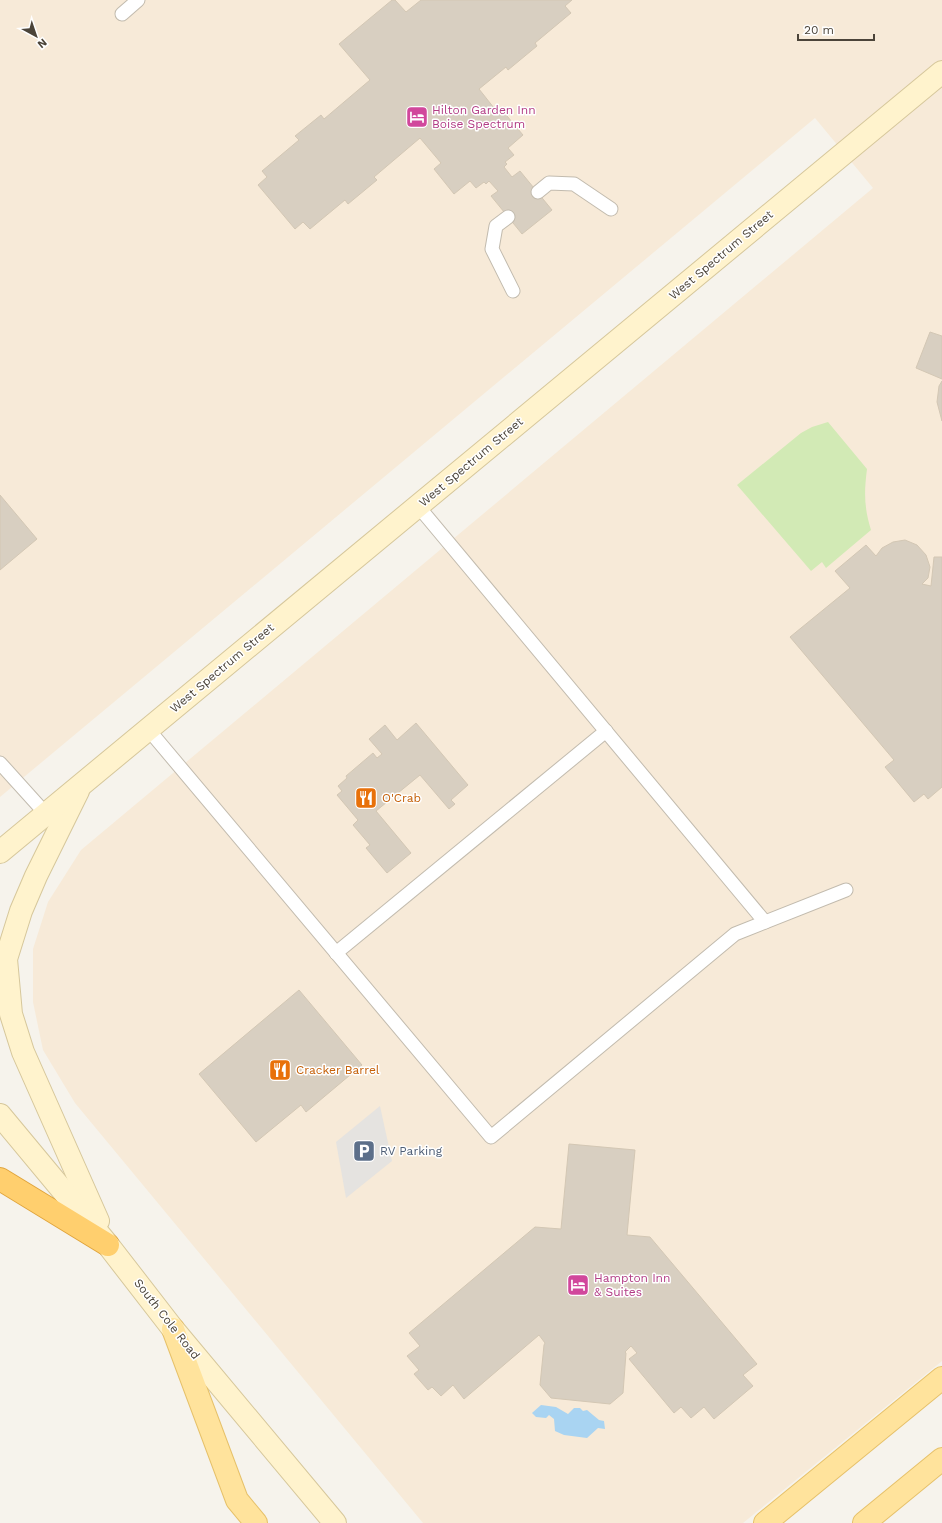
<svg xmlns="http://www.w3.org/2000/svg" width="942" height="1523" font-family="'Work Sans',sans-serif">
<style>
.commercial{fill:#f7ead8}
.green{fill:#d2eab5}
.parking{fill:#e5e3e0}
.water{fill:#a9d4f2}
.building{fill:#d8cfc1;stroke:#d3c7b4}
.lines{fill:none;stroke-linecap:round;stroke-linejoin:round}
.lane-casing{stroke:#c2bbae;stroke-width:15}
.secondary-casing{stroke:#d6c79b;stroke-width:24}
.primary-casing{stroke:#e6c16a;stroke-width:24}
.highway-casing{stroke:#e0a43c;stroke-width:24}
.lane{stroke:#fff;stroke-width:13}
.secondary{stroke:#fff3cd;stroke-width:22}
.primary{stroke:#ffe39c;stroke-width:22}
.highway{stroke:#ffcf6e;stroke-width:22}
.labels{text-anchor:middle;dominant-baseline:central;stroke-width:3;stroke-linejoin:round;paint-order:stroke}
.hotel-label{font-size:12px;fill:#b23c85;stroke:#fff;text-anchor:start}
.street-label{font-size:12px;fill:#4b4439;stroke:#fff}
.food-label{font-size:12px;fill:#c56008;stroke:#fff;text-anchor:start}
.service-label{font-size:12px;fill:#4e5e75;stroke:#fff;text-anchor:start}
</style>
<rect width="100%" height="100%" fill="#f6f3ec"/>
<polygon class="commercial" points="0,0 942,0 942,1361 743,1523 423,1523 75,1103 43,1050 33,1002 33,949 48,902 81,850 873,188 815,118 0,797"/>
<path class="green" d="M828 422 867 469C864 493 864 507 871 530L826 568 822 562 811 571 737 485 801 433 812 427Z"/>
<polygon class="parking" points="380,1106 392,1161 346,1198 336,1142"/>
<polygon class="water" points="541,1405 556,1407 568,1414 574,1408 580,1408 583,1411 587,1410 599,1420 604,1421 605,1429 598,1428 587,1438 564,1435 555,1431 554,1419 549,1415 546,1418 536,1417 532,1413"/>
<g class="building">
<polygon points="392,0 395,0 406,12 421,0 572,0 565,6 571,13 535,43 537,46 508,70 506,67 479,89 498,113 502,110 523,135 508,148 514,155 505,162 507,164 504,167 512,177 520,171 552,210 522,234 491,196 498,191 489,181 486,184 484,182 476,188 470,181 454,194 434,169 441,163 420,138 374,177 377,180 348,204 345,200 310,229 303,222 295,229 258,185 267,177 262,171 299,140 295,136 321,115 324,119 370,80 339,44"/>
<polygon points="930,332 942,336 942,379 916,368"/>
<polygon points="942,381 942,421 937,402 939,386"/>
<polygon points="0,495 37,539 0,570"/>
<polygon points="905,540 917,545 926,555 930,567 928,578 922,584 931,586 934,557 942,557 942,787 928,799 924,794 914,802 885,767 894,760 790,637 850,588 835,571 866,545 876,556 882,548 893,542"/>
<polygon points="416,723 468,785 451,800 455,804 449,809 420,775 376,811 411,853 387,873 366,848 370,845 353,825 358,820 337,795 342,791 338,786 347,778 346,776 373,753 377,758 382,754 369,739 385,725 397,740"/>
<polygon points="299,990 362,1065 306,1112 301,1105 256,1142 199,1074"/>
<polygon points="569,1144 635,1150 627,1235 650,1237 757,1364 743,1375 753,1386 714,1419 704,1407 691,1418 681,1407 674,1413 629,1359 637,1353 631,1346 625,1352 626,1353 623,1393 610,1404 551,1398 540,1385 544,1345 545,1343 539,1335 464,1399 453,1385 441,1396 432,1387 428,1390 414,1374 419,1370 407,1356 420,1346 409,1333 535,1227 561,1229"/>
</g>
<g class="lines">
<g class="lane-casing">
<g id="lane">
<polyline points="122,14 138,0"/>
<polyline points="538,192 549,183 574,184 611,209"/>
<polyline points="508,217 496,226 492,249 513,291"/>
<polyline points="418,506 765,922"/>
<polyline points="148,729 491,1137 735,934 846,890"/>
<polyline points="0,763 46,814"/>
<polyline points="336,953 606,731"/>
</g>
</g>
<g class="secondary-casing">
<g id="secondary">
<polyline points="78,791 36,876 21,911 6,959 11,1014 23,1052 98,1221"/>
<polyline points="0,852 942,72"/>
<polyline points="0,1115 108,1245 173,1329 335,1523"/>
</g>
</g>
<g class="primary-casing">
<g id="primary">
<polyline points="173,1329 237,1500 256,1523"/>
<polyline points="765,1523 942,1378"/>
<polyline points="864,1523 942,1459"/>
</g>
</g>
<g class="highway-casing">
<polyline id="highway" points="0,1179 108,1245"/>
</g>
<use href="#lane" class="lane"/>
<use href="#secondary" class="secondary"/>
<use href="#primary" class="primary"/>
<use href="#highway" class="highway"/>
</g>
<defs>
<g id="hotel-square" transform="scale(1.15)"><rect x="-9" y="-9" width="18" height="18" rx="4" fill="#d1479c" stroke="#fff"/><path d="M-6-4.5h1.5V1H6V5H4.5V3h-9V5H-6ZM-4 0a1.8 1.8 0 1 1 3.6 0ZM.5 0V-2.5h3Q6-2.5 6 0Z" fill="#fff"/></g>
<g id="restaurant-square" transform="scale(1.15)"><rect x="-9" y="-9" width="18" height="18" rx="4" fill="#e8710a" stroke="#fff"/><path d="M-5-6h1v4h1v-4h1v4h1v-4h1v5L-1.5 .5V6h-2V.5L-5-1ZM5-6V6H3V1.5H1.5Q1.5-4 5-6Z" fill="#fff"/></g>
<g id="parking-square" transform="scale(1.15)"><rect x="-9" y="-9" width="18" height="18" rx="4" fill="#5c6f8a" stroke="#fff"/><path d="M-3.5-5.5H1a3.5 3.5 0 0 1 0 7H-1V5.5H-3.5ZM-1-3.4V-.6H.8a1.4 1.4 0 0 0 0-2.8Z" fill="#fff"/></g>
</defs>
<g fill-rule="evenodd">
<use href="#hotel-square" x="417" y="117"/>
<use href="#restaurant-square" x="366" y="798"/>
<use href="#restaurant-square" x="280" y="1070"/>
<use href="#parking-square" x="364" y="1151"/>
<use href="#hotel-square" x="578" y="1285"/>
</g>
<g class="labels">
<g class="hotel-label">
<text x="432" y="110">Hilton Garden Inn<tspan x="432" dy="14">Boise Spectrum</tspan></text>
<text x="594" y="1278">Hampton Inn<tspan x="594" dy="14">&amp; Suites</tspan></text>
</g>
<g class="street-label">
<text transform="translate(721 255) rotate(-40)">West Spectrum Street</text>
<text transform="translate(471 462) rotate(-40)">West Spectrum Street</text>
<text transform="translate(222 668) rotate(-40)">West Spectrum Street</text>
<text transform="translate(167 1319) rotate(52)">South Cole Road</text>
</g>
<g class="food-label">
<text x="382" y="798">O'Crab</text>
<text x="296" y="1070">Cracker Barrel</text>
</g>
<g class="service-label">
<text x="380" y="1151">RV Parking</text>
</g>
</g>
<g transform="translate(36 36) rotate(140)" stroke="#ffffff" stroke-width="3" paint-order="stroke">
<path d="M0-3L7 15L0 10L-7 15Z" fill="#4b4439"/>
<text y="-6" font-size="11" font-weight="bold" text-anchor="middle" fill="#4b4439">N</text>
</g>
<path d="M798 34v6h76v-6" fill="none" stroke="#4b4439" stroke-width="2"/>
<text x="804" y="34" font-size="12" fill="#4b4439" stroke="#ffffff" stroke-width="3" paint-order="stroke">20 m</text>
</svg>
